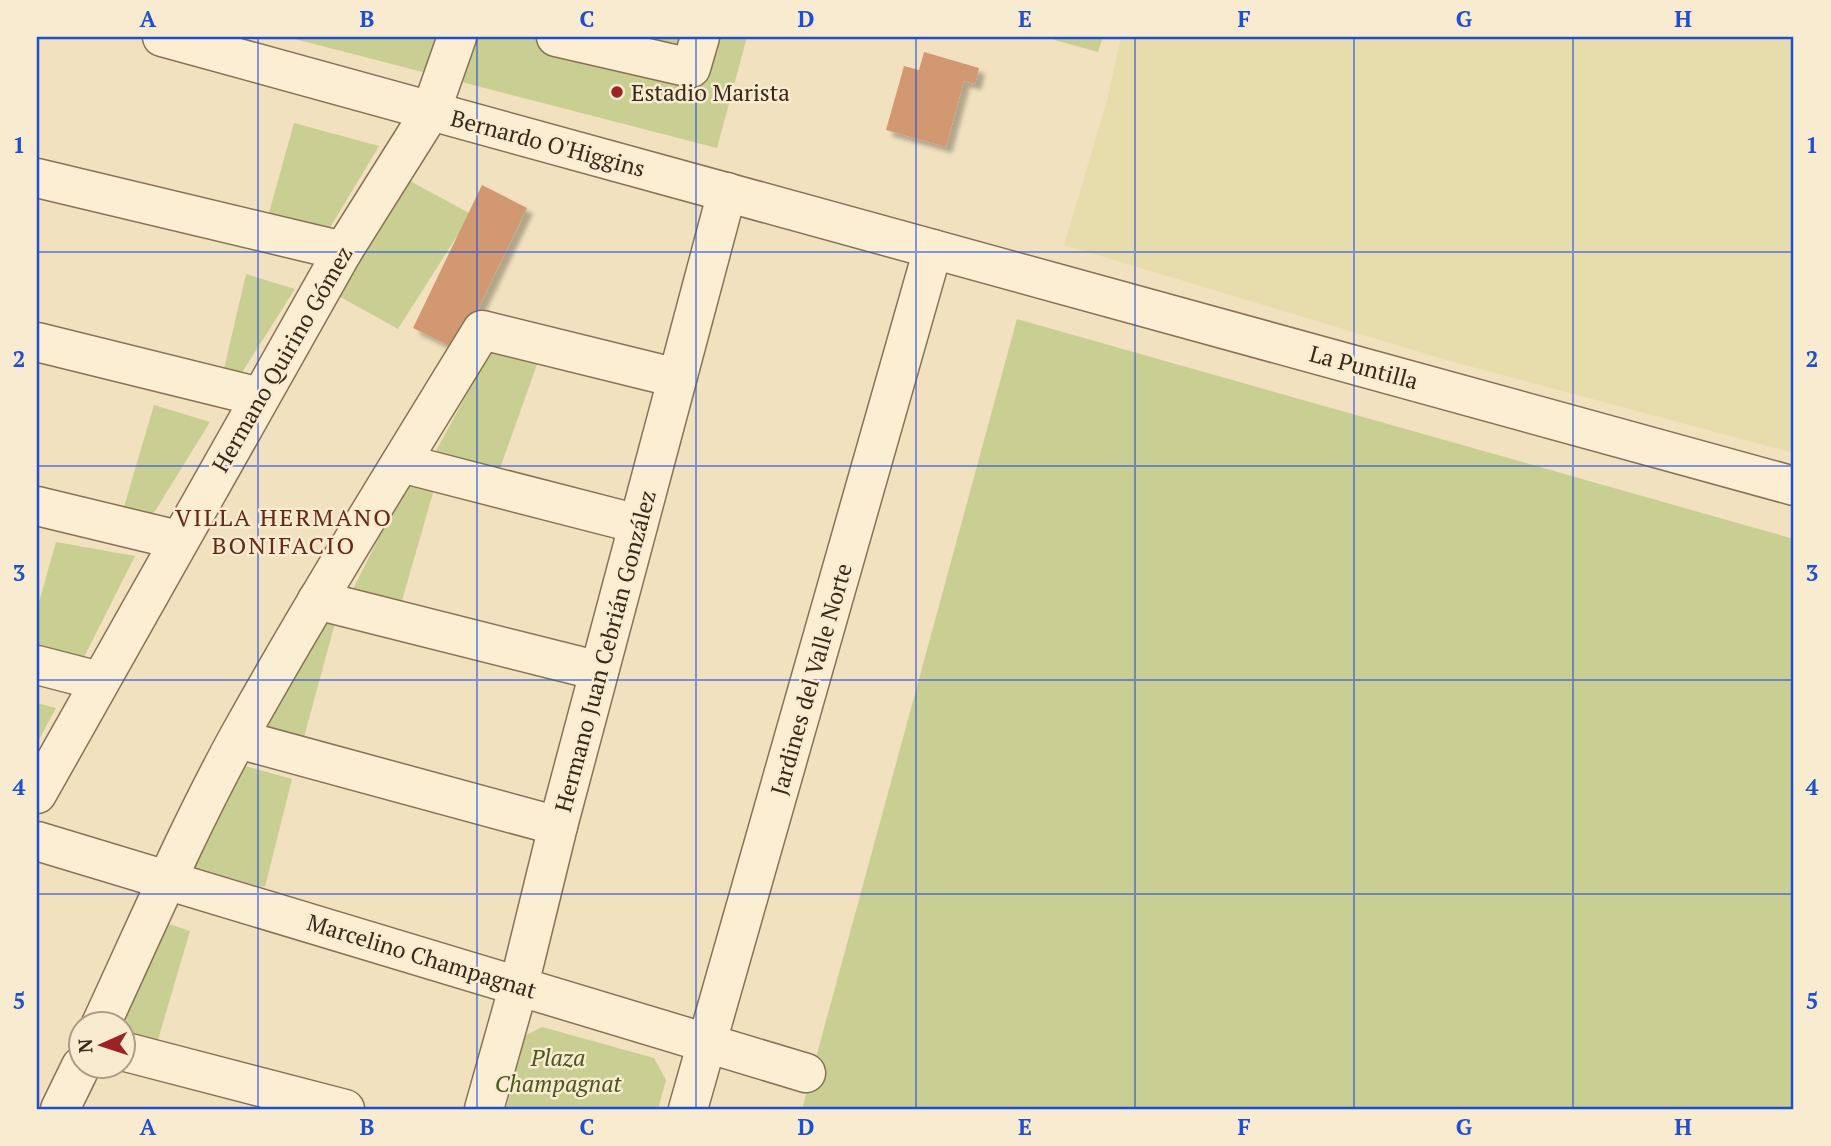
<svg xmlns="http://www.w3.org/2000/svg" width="1831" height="1146" font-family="'PT Serif',serif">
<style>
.farmland{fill:#e7dcac}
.green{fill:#c9cf92}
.building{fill:#d19872;filter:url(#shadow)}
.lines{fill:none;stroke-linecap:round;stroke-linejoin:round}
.minor-casing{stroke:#8a7156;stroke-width:41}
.minor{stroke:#fbeed3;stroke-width:38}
.grid{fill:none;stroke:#1d4ed8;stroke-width:2;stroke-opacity:0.55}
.poi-dot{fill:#9d2226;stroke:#f8ebcf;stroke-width:2.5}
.labels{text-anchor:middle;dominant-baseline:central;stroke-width:5;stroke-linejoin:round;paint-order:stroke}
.poi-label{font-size:23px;fill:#39291c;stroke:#f8ebcf;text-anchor:start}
.street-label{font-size:23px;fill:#39291c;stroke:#f8ebcf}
.park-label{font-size:23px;font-style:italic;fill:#4a5721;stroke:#f8ebcf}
.neighbourhood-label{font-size:24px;letter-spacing:2px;fill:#682718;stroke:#f8ebcf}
.neatline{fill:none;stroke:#1d4ed8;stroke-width:2.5}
.grid-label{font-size:23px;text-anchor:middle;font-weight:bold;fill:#1d4ed8}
</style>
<defs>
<filter id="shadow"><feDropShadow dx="6" dy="6" stdDeviation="2" flood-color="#0004"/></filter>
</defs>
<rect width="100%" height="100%" fill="#f1e1bf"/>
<polygon class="farmland" points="1121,37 1794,37 1794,453 1450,361 1064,245 1107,101"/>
<g class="green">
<polygon points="287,37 747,37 717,148"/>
<polygon points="1044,37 1103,37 1098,52"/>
<polygon points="294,123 379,146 325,236 267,220"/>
<polygon points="410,181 471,214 398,329 337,295"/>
<polygon points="246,274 295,289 234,385 220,386"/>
<polygon points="1017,319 1794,539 1794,1109 802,1109"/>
<polygon points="493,346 540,356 498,474 432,458"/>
<polygon points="154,405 210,422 147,524 121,517"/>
<polygon points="409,478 435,486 401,604 351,593"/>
<polygon points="56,542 135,556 78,669 37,658 37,609"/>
<polygon points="319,610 337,616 301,748 251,736"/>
<polygon points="37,703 56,708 37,743"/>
<polygon points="245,766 292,779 265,887 187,872"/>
<polygon points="166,923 190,931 157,1043 123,1035 122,1024 114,1024"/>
<polygon points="542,1027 654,1058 666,1080 658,1109 506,1109 526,1035"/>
</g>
<g class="building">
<polygon points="924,52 979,68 975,84 964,81 946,147 886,130 904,66 919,70"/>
<polygon points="482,185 527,208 458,350 413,328"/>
</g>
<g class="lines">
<g class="minor-casing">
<g id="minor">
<polyline points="162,37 1794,486"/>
<polyline points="556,37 691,68 700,37"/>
<polyline points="37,178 343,251"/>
<polyline points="37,342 260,397"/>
<polyline points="401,463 638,524"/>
<polyline points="37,506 178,540"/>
<polyline points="317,600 599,671"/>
<polyline points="37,665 99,681"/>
<polyline points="238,739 558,826"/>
<polyline points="37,794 343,251 431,111 457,37"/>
<polyline points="37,841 806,1073"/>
<path d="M101 1024C146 927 188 829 239 736 316 598 400 464 482 330L677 378"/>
<polyline points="122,1051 345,1109"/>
<polyline points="60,1109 81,1066"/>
<polyline points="484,1109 519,985 558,826 727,192"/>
<polyline points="688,1109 933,249"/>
</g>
</g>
<use href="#minor" class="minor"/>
</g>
<path class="grid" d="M258 37V1109M477 37V1109M696 37V1109M916 37V1109M1135 37V1109M1354 37V1109M1573 37V1109M37 252H1794M37 466H1794M37 680H1794M37 894H1794"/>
<circle class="poi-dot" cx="617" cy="92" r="7"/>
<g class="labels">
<g class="poi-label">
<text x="631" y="92">Estadio Marista</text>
</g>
<g class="street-label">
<text transform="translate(548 143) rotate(15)">Bernardo O'Higgins</text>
<text transform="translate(282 359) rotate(-60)">Hermano Quirino Gómez</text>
<text transform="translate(1364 367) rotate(15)">La Puntilla</text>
<text transform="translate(605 651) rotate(-75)">Hermano Juan Cebrián González</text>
<text transform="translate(811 679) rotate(-74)">Jardines del Valle Norte</text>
<text transform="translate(422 956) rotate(17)">Marcelino Champagnat</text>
</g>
<g class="park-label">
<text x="558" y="1057">Plaza<tspan x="558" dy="26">Champagnat</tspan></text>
</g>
<g class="neighbourhood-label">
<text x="284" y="517">VILLA HERMANO<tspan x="284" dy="28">BONIFACIO</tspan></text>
</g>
</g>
<rect width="1831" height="1146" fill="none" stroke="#f8ebcf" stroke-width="77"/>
<g transform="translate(102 1045) rotate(267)"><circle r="33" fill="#f8ebcf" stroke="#ac9d87" stroke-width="2"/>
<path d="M0-5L12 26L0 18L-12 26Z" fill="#9d2226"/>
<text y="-10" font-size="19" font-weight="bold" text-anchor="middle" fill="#39291c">N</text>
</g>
<rect x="38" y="38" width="1754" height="1070" class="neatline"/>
<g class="grid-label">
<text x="148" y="27">A</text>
<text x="367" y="27">B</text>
<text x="587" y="27">C</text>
<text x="806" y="27">D</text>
<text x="1025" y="27">E</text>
<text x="1244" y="27">F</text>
<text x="1464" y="27">G</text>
<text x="1683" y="27">H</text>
<text x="19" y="153">1</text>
<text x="1812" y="153">1</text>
<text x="19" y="367">2</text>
<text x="1812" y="367">2</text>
<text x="19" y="581">3</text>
<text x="1812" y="581">3</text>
<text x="19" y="795">4</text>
<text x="1812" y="795">4</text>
<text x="19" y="1009">5</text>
<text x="1812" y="1009">5</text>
<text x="148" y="1135">A</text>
<text x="367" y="1135">B</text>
<text x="587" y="1135">C</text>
<text x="806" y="1135">D</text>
<text x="1025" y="1135">E</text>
<text x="1244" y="1135">F</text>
<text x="1464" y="1135">G</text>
<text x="1683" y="1135">H</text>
</g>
</svg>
